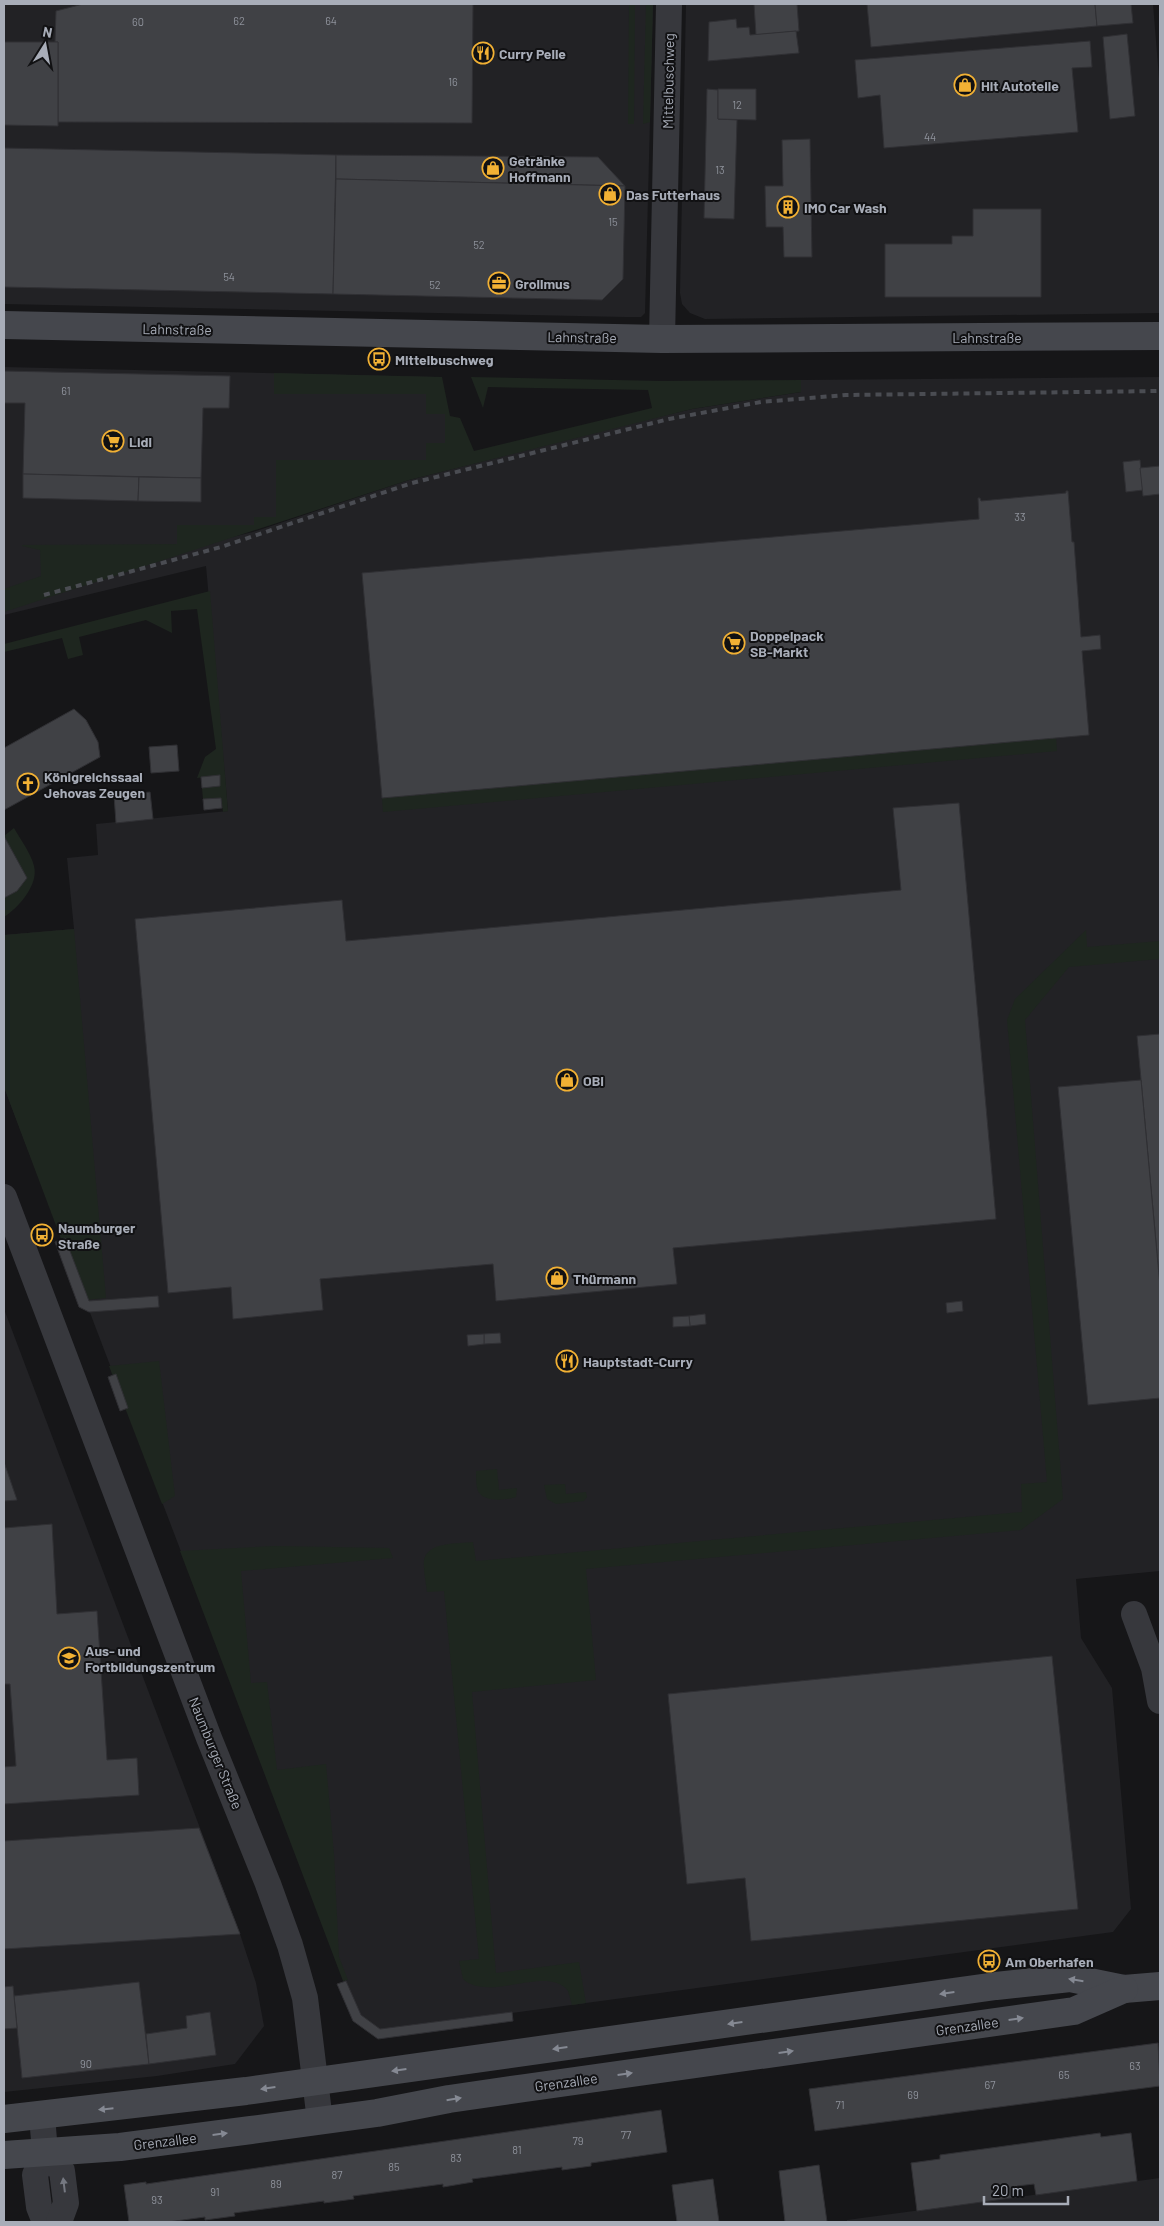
<svg xmlns="http://www.w3.org/2000/svg" width="1164" height="2226" font-family="Barlow,sans-serif">
<style>
.built{fill:#222225}
.green{fill:#1e261f}
.building{fill:#404145;stroke:#303034}
.lines{fill:none;stroke-linecap:round;stroke-linejoin:round}
.street{stroke:#37383d;stroke-width:26}
.secondary{stroke:#45474d;stroke-width:28}
.rail{stroke:#4a4c52;stroke-width:4;stroke-dasharray:6 5;stroke-linecap:butt}
.oneway{fill:#858993}
.oneway2{fill:#757881}
.labels{text-anchor:middle;dominant-baseline:central;stroke-width:4;stroke-linejoin:round;paint-order:stroke}
.number-label{font-size:11px;fill:#8e929b}
.poi-label{font-size:14px;font-weight:bold;fill:#a8adb8;stroke:#111113;text-anchor:start}
.street-label{font-size:14px;fill:#a8adb8;stroke:#111113}
</style>
<rect width="100%" height="100%" fill="#161618"/>
<g class="built">
<polygon points="4,4 653,4 645,313 641,317 625,317 4,304"/>
<polygon points="686,4 1153,4 1160,90 1160,313 705,319 690,313 682,304 680,293"/>
<polygon points="4,367 437,377 458,459 190,547 253,532 409,480 645,420 692,409 801,392 801,380 1160,377 1160,1571 1076,1579 1081,1638 1112,1688 1131,1909 1113,1932 379,2031 358,2016 4,1087 4,935 74,929 67,858 98,855 96,824 228,811 206,566 4,615"/>
<polygon points="4,1309 240,1934 256,1983 264,2026 235,2064 157,2076 4,2092"/>
<polygon points="1160,2178 1160,2222 847,2222 847,2220"/>
</g>
<g class="green">
<polygon points="629,4 635,4 634,124 628,124"/>
<polygon points="646,4 653,4 650,122 643,124"/>
<polygon points="274,373 442,377 450,416 460,418 474,451 652,408 648,390 488,387 483,408 471,377 661,381 801,380 801,392 692,409 409,480 4,612 4,589 41,576 40,550 22,546 22,545 177,544 177,525 254,525 254,517 276,517 276,460 426,460 426,443 445,443 445,414 426,414 426,394 274,394"/>
<polygon points="210,591 228,811 223,812 221,798 203,799 202,788 220,786 220,775 197,778 205,757 216,749 197,609 171,611 172,633 146,620 79,637 83,655 68,659 62,638 4,652 4,644"/>
<polygon points="1056,737 1057,751 383,812 382,798"/>
<path d="M14 828C20 839 31 853 34 866 39 885 18 908 4 917V898L17 891 27 878 4 836Z"/>
<polygon points="74,929 106,1298 84,1300 4,1087 4,935"/>
<path d="M1086 930 1087 947 1160 941V959L1069 967 1025 1020 1063 1499 1021 1530 586 1569 596 1680 472 1692 496 1973 579 1962 586 2003 572 2005 568 1991C548 1964 489 2003 463 1979L459 1961 479 1959 444 1591 427 1592C426 1582 423 1570 424 1560 428 1541 459 1544 473 1542L476 1561 1022 1512 1021 1484 1047 1482 1007 1020 1015 999Z"/>
<polygon points="159,1361 175,1496 162,1504 109,1366"/>
<path d="M497 1469 499 1490 517 1488 516 1497C507 1500 484 1503 478 1491 476 1486 476 1477 476 1471Z"/>
<polygon points="565,1484 566,1494 586,1492 587,1497 584,1501 556,1504 547,1499 544,1485"/>
<polygon points="274,1546 389,1548 393,1558 241,1571 251,1683 267,1682 277,1770 326,1764 334,1854 339,1957 348,1980 343,1981 180,1551"/>
</g>
<g class="building">
<polygon points="83,4 473,4 472,123 58,122 58,42 55,42 56,11"/>
<polygon points="754,4 797,4 799,31 756,35"/>
<polygon points="867,4 1095,4 1097,26 871,47"/>
<polygon points="1095,4 1131,4 1133,23 1097,26"/>
<polygon points="736,19 737,28 749,27 750,35 796,31 799,53 708,61 709,22"/>
<polygon points="1127,34 1135,116 1110,119 1103,37"/>
<polygon points="1090,41 1092,67 1072,68 1078,132 884,148 880,95 858,98 855,60"/>
<polygon points="4,42 58,42 58,126 4,125"/>
<polygon points="707,89 718,90 718,119 737,120 734,219 704,218"/>
<polygon points="718,89 756,89 756,120 718,119"/>
<polygon points="810,139 812,257 784,257 783,227 766,227 765,186 783,186 782,140"/>
<polygon points="4,148 336,155 333,294 4,287"/>
<polygon points="336,155 598,157 625,186 336,179"/>
<polygon points="336,179 625,186 623,279 602,300 333,294"/>
<polygon points="973,209 1041,209 1041,297 885,297 885,244 952,244 952,236 973,236"/>
<polygon points="4,371 230,376 229,408 203,408 201,478 23,474 25,403 4,403"/>
<polygon points="1140,460 1143,490 1126,492 1123,462"/>
<polygon points="1160,466 1160,494 1143,496 1140,468"/>
<polygon points="23,474 139,477 138,501 23,498"/>
<polygon points="139,477 201,478 201,502 138,501"/>
<polygon points="1066,491 1068,491 1072,542 1074,542 1081,637 1100,635 1101,649 1082,651 1089,735 382,798 362,573 979,519 978,498 980,498 981,501 1066,493"/>
<polygon points="74,709 86,720 98,742 100,757 4,810 4,748"/>
<polygon points="177,745 179,771 151,773 149,747"/>
<polygon points="220,775 220,786 202,788 201,777"/>
<polygon points="150,792 153,819 116,823 114,795"/>
<polygon points="221,798 222,808 204,810 203,799"/>
<polygon points="959,803 996,1219 673,1248 677,1284 496,1301 493,1264 320,1279 323,1310 233,1319 231,1287 168,1293 135,919 342,900 346,941 901,890 893,808"/>
<polygon points="4,836 27,878 17,891 4,898"/>
<polygon points="1160,1034 1160,1286 1137,1036"/>
<polygon points="1141,1080 1160,1286 1160,1398 1088,1405 1058,1087"/>
<polygon points="65,1238 89,1301 158,1296 159,1307 89,1312 79,1307 55,1242"/>
<polygon points="962,1301 963,1311 947,1313 946,1303"/>
<polygon points="705,1314 706,1324 690,1326 689,1316"/>
<polygon points="689,1316 690,1326 673,1327 673,1317"/>
<polygon points="500,1333 501,1343 484,1344 484,1334"/>
<polygon points="484,1334 484,1344 468,1346 467,1335"/>
<polygon points="116,1374 128,1408 120,1411 108,1377"/>
<polygon points="4,1462 17,1500 4,1501"/>
<polygon points="52,1524 57,1614 97,1611 107,1760 137,1758 139,1795 4,1804 4,1767 16,1766 10,1684 4,1684 4,1528"/>
<polygon points="1052,1656 1078,1909 751,1941 745,1878 687,1884 668,1694"/>
<polygon points="199,1828 240,1934 4,1949 4,1841"/>
<polygon points="346,1981 361,2015 380,2029 512,2012 513,2021 378,2039 353,2021 337,1984"/>
<polygon points="139,1982 149,2064 22,2078 14,1996"/>
<polygon points="13,1986 17,2028 4,2029 4,1987"/>
<polygon points="210,2012 216,2055 149,2064 146,2034 187,2028 186,2016"/>
<polygon points="1158,2043 1160,2086 815,2131 809,2089"/>
<polygon points="661,2110 667,2152 591,2163 591,2166 562,2170 562,2167 472,2179 473,2182 443,2187 443,2184 353,2196 354,2199 324,2203 324,2201 234,2213 235,2216 205,2220 205,2217 168,2222 129,2222 124,2185 146,2182 146,2184"/>
<polygon points="1100,2133 1101,2137 1131,2133 1137,2181 1036,2195 1034,2184 1017,2186 1018,2197 917,2211 911,2163 940,2159 940,2155"/>
<polygon points="819,2165 827,2222 785,2222 779,2171"/>
<polygon points="713,2179 719,2222 677,2222 672,2185"/>
</g>
<g class="lines">
<g class="street">
<polyline points="662,339 669,4"/>
<polyline points="4,1197 209,1738 268,1884 290,1945 305,1998 320,2121"/>
<polyline points="1134,1614 1154,1668 1160,1701"/>
<polyline points="42,2116 45,2152 35,2175 39,2207 45,2222"/>
<polyline points="45,2152 62,2171 66,2203 59,2222"/>
</g>
<g class="secondary">
<polyline points="4,325 662,339 1160,336"/>
<polyline points="4,2119 246,2091 996,1986 1070,1978 1124,1989 1160,1986"/>
<polyline points="4,2155 120,2147 251,2130 377,2113 449,2099 525,2088 1074,2011 1124,1989"/>
</g>
<polyline class="rail" points="44,595 221,547 412,483 669,419 761,402 846,395 1160,391"/>
</g>
<defs><path id="oneway-solid" d="M-6-.8H1V-3.2L6.5 0L1 3.2V.8H-6Z" transform="scale(1.25)"/></defs>
<g class="oneway">
<use href="#oneway-solid" transform="translate(1076 1980) rotate(-171)"/>
<use href="#oneway-solid" transform="translate(947 1993) rotate(172)"/>
<use href="#oneway-solid" transform="translate(1016 2019) rotate(-8)"/>
<use href="#oneway-solid" transform="translate(735 2023) rotate(172)"/>
<use href="#oneway-solid" transform="translate(560 2048) rotate(172)"/>
<use href="#oneway-solid" transform="translate(786 2052) rotate(-8)"/>
<use href="#oneway-solid" transform="translate(399 2070) rotate(172)"/>
<use href="#oneway-solid" transform="translate(625 2074) rotate(-8)"/>
<use href="#oneway-solid" transform="translate(268 2088) rotate(172)"/>
<use href="#oneway-solid" transform="translate(454 2099) rotate(-9)"/>
<use href="#oneway-solid" transform="translate(106 2109) rotate(174)"/>
<use href="#oneway-solid" transform="translate(220 2134) rotate(-7)"/>
</g>
<use class="oneway2" href="#oneway-solid" transform="translate(64 2185) rotate(-97)"/>
<defs>
<g id="restaurant-ring" transform="scale(1.125)"><circle r="9.5" fill="#111113" stroke="#f2b134" stroke-width="1.5"/><path d="M-5-6h1v4h1v-4h1v4h1v-4h1v5L-1.5 .5V6h-2V.5L-5-1ZM5-6V6H3V1.5H1.5Q1.5-4 5-6Z" fill="#f2b134"/></g>
<g id="shop-ring" transform="scale(1.125)"><circle r="9.5" fill="#111113" stroke="#f2b134" stroke-width="1.5"/><path d="M-5-2.5h2.3a2.7 3.5 0 0 1 5.4 0H5L5.5 6h-11ZM-1.5-2.5h3a1.5 2.3 0 0 0-3 0Z" fill="#f2b134"/></g>
<g id="building-ring" transform="scale(1.125)"><circle r="9.5" fill="#111113" stroke="#f2b134" stroke-width="1.5"/><path d="M-4-6H4V6H1V3H-1V6H-4ZM-2.5-4.3h1.7v1.8h-1.7ZM.8-4.3h1.7v1.8H.8ZM-2.5-1h1.7V.8h-1.7ZM.8-1h1.7V.8H.8Z" fill="#f2b134"/></g>
<g id="office-ring" transform="scale(1.125)"><circle r="9.5" fill="#111113" stroke="#f2b134" stroke-width="1.5"/><path d="M-6-3h4V-5.5h4V-3h4V5H-6ZM-1-4.5V-3h2v-1.5ZM-6 0V1H6V0Z" fill="#f2b134"/></g>
<g id="bus-ring" transform="scale(1.125)"><circle r="9.5" fill="#111113" stroke="#f2b134" stroke-width="1.5"/><path d="M-5-6H5V4H4V6H2V4H-2V6H-4V4H-5ZM-3.5-4V0h7V-4ZM-3.5 1.2v1.5H-2V1.2ZM2 1.2v1.5H3.5V1.2Z" fill="#f2b134"/></g>
<g id="supermarket-ring" transform="scale(1.125)"><circle r="9.5" fill="#111113" stroke="#f2b134" stroke-width="1.5"/><path d="M-6-5.5h2.5l.6 2H6L4.5 2H-2.5L-4.4-4H-6ZM-1.5 3.2a1.3 1.3 0 1 0 .1 0ZM3 3.2a1.3 1.3 0 1 0 .1 0Z" fill="#f2b134"/></g>
<g id="church-ring" transform="scale(1.125)"><circle r="9.5" fill="#111113" stroke="#f2b134" stroke-width="1.5"/><path d="M-1.2-6h2.4v3.5h3.3v2.4h-3.3V6h-2.4V-.1h-3.3v-2.4h3.3Z" fill="#f2b134"/></g>
<g id="school-ring" transform="scale(1.125)"><circle r="9.5" fill="#111113" stroke="#f2b134" stroke-width="1.5"/><path d="M0-5L7-2L0 1L-7-2ZM-4 1L0 2.5L4 1V4Q0 6-4 4Z" fill="#f2b134"/></g>
</defs>
<g fill-rule="evenodd">
<use href="#restaurant-ring" x="483" y="53"/>
<use href="#shop-ring" x="965" y="85"/>
<use href="#shop-ring" x="493" y="168"/>
<use href="#shop-ring" x="610" y="194"/>
<use href="#building-ring" x="788" y="207"/>
<use href="#office-ring" x="499" y="283"/>
<use href="#bus-ring" x="379" y="359"/>
<use href="#supermarket-ring" x="113" y="441"/>
<use href="#supermarket-ring" x="734" y="643"/>
<use href="#church-ring" x="28" y="784"/>
<use href="#shop-ring" x="567" y="1080"/>
<use href="#bus-ring" x="42" y="1235"/>
<use href="#shop-ring" x="557" y="1278"/>
<use href="#restaurant-ring" x="567" y="1361"/>
<use href="#school-ring" x="69" y="1658"/>
<use href="#bus-ring" x="989" y="1961"/>
</g>
<g class="labels">
<g class="number-label">
<text x="239" y="20">62</text>
<text x="331" y="20">64</text>
<text x="138" y="21">60</text>
<text x="453" y="81">16</text>
<text x="737" y="104">12</text>
<text x="930" y="136">44</text>
<text x="720" y="169">13</text>
<text x="613" y="221">15</text>
<text x="479" y="244">52</text>
<text x="229" y="276">54</text>
<text x="435" y="284">52</text>
<text x="66" y="390">61</text>
<text x="1020" y="516">33</text>
<text x="86" y="2063">90</text>
<text x="1135" y="2065">63</text>
<text x="1064" y="2074">65</text>
<text x="990" y="2084">67</text>
<text x="913" y="2094">69</text>
<text x="840" y="2104">71</text>
<text x="626" y="2134">77</text>
<text x="578" y="2140">79</text>
<text x="517" y="2149">81</text>
<text x="456" y="2157">83</text>
<text x="394" y="2166">85</text>
<text x="337" y="2174">87</text>
<text x="276" y="2183">89</text>
<text x="215" y="2191">91</text>
<text x="157" y="2199">93</text>
</g>
<g class="poi-label">
<text x="499" y="53">Curry Pelle</text>
<text x="981" y="85">Hit Autoteile</text>
<text x="509" y="160">Getränke<tspan x="509" dy="16">Hoffmann</tspan></text>
<text x="626" y="194">Das Futterhaus</text>
<text x="804" y="207">IMO Car Wash</text>
<text x="515" y="283">Grollmus</text>
<text x="395" y="359">Mittelbuschweg</text>
<text x="129" y="441">Lidl</text>
<text x="750" y="635">Doppelpack<tspan x="750" dy="16">SB-Markt</tspan></text>
<text x="44" y="776">Königreichssaal<tspan x="44" dy="16">Jehovas Zeugen</tspan></text>
<text x="583" y="1080">OBI</text>
<text x="58" y="1227">Naumburger<tspan x="58" dy="16">Straße</tspan></text>
<text x="573" y="1278">Thürmann</text>
<text x="583" y="1361">Hauptstadt-Curry</text>
<text x="85" y="1650">Aus- und<tspan x="85" dy="16">Fortbildungszentrum</tspan></text>
<text x="1005" y="1961">Am Oberhafen</text>
</g>
<g class="street-label">
<text transform="translate(668 81) rotate(-89)">Mittelbuschweg</text>
<text transform="translate(177 329) rotate(1)">Lahnstraße</text>
<text transform="translate(582 337) rotate(1)">Lahnstraße</text>
<text x="987" y="337">Lahnstraße</text>
<text transform="translate(216 1753) rotate(68)">Naumburger Straße</text>
<text transform="translate(967 2026) rotate(-8)">Grenzallee</text>
<text transform="translate(566 2082) rotate(-8)">Grenzallee</text>
<text transform="translate(165 2141) rotate(-7)">Grenzallee</text>
</g>
</g>
<rect width="1164" height="2226" fill="none" stroke="#a8adb8" stroke-width="10"/>
<g transform="translate(45 45) rotate(11)" stroke="#111113" stroke-width="4" paint-order="stroke">
<path d="M0-4L9 19L0 12L-9 19Z" fill="#a8adb8"/>
<text y="-8" font-size="14" font-weight="bold" text-anchor="middle" fill="#a8adb8">N</text>
</g>
<path d="M984 2196v8h84v-8" fill="none" stroke="#a8adb8" stroke-width="2.5"/>
<text x="992" y="2196" font-size="15" fill="#a8adb8" stroke="#111113" stroke-width="4" paint-order="stroke">20 m</text>
</svg>
